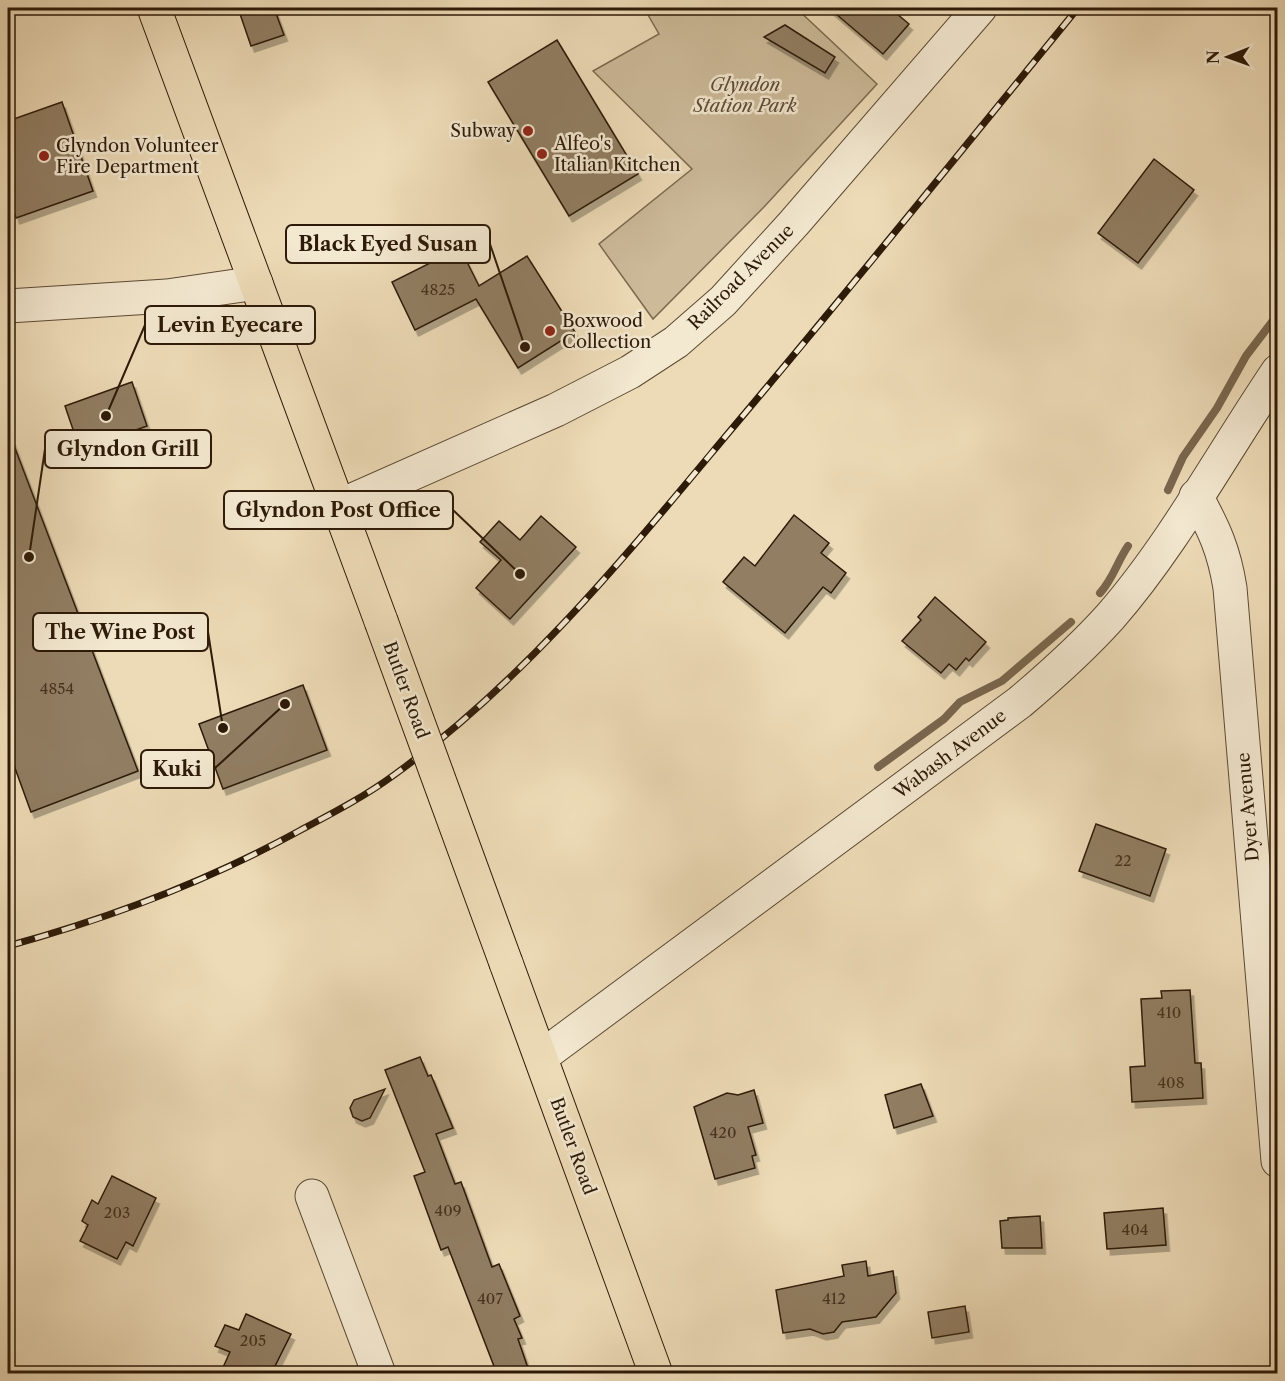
<svg xmlns="http://www.w3.org/2000/svg" width="1285" height="1381" font-family="'Libre Caslon Text',serif">
<style>
.green{fill:#ccba99;stroke:#7c6a50;stroke-width:1.5}
.lines{fill:none;stroke-linecap:round;stroke-linejoin:round}
.stream{stroke:#79664e;stroke-width:8}
.building{fill:#917e63;stroke:#2d1a08;stroke-width:1.5;filter:url(#shadow)}
.minor-casing{stroke:#5d4a34;stroke-width:35}
.major-casing{stroke:#2d1a08;stroke-width:35}
.minor{stroke:#f3e8d0;stroke-width:33}
.major{stroke:#eddbb7;stroke-width:33}
.rail-casing{stroke:#2d1a08;stroke-width:7}
.rail{stroke:#f3e8d0;stroke-width:4.5;stroke-dasharray:14;stroke-linecap:butt}
.major-bridge-casing{stroke:#2d1a08;stroke-width:35;stroke-linecap:butt}
.major-bridge{stroke:#eddbb7;stroke-width:33}
.poi-dot{fill:#8f2418;stroke:#f3e8d0;stroke-width:2}
.labels{text-anchor:middle;dominant-baseline:central;stroke-width:5;stroke-linejoin:round;paint-order:stroke}
.number-label{font-size:15px;fill:#46331f}
.park-label{font-size:18px;font-style:italic;fill:#5d4a34;stroke:#f3e8d0}
.poi-label{font-size:18px;fill:#2d1a08;stroke:#f3e8d0;text-anchor:start}
.street-label{font-size:18px;fill:#2d1a08;stroke:#f3e8d0}
.leader{fill:none;stroke:#2d1a08;stroke-width:2}
.callout-dot{fill:#2d1a08;stroke:#f3e8d0;stroke-width:2}
.callout{fill:#f3e8d0;stroke:#2d1a08;stroke-width:2}
.callout-label{font-size:20px;text-anchor:middle;font-weight:bold;fill:#2d1a08}
</style>
<defs>
<filter id="shadow"><feDropShadow dx="3.5" dy="6" stdDeviation="0" flood-color="#0004"/></filter>
</defs>
<rect width="100%" height="100%" fill="#eddbb7"/>
<filter id="stains"><feTurbulence type="fractalNoise" baseFrequency=".00333" numOctaves="4"/><feColorMatrix values="0 0 0 0 .2 0 0 0 0 .09 0 0 0 0 .02 0 0 0 .5 -.17"/></filter>
<radialGradient id="worn" r=".72"><stop offset=".6" stop-color="#630" stop-opacity="0"/><stop offset="1" stop-color="#630" stop-opacity=".3"/></radialGradient>
<polygon class="green" points="644,8 796,8 877,84 764,207 653,319 599,244 692,169 593,71 659,34"/>
<g class="lines">
<g class="stream">
<polyline points="1168,490 1183,457 1217,408 1246,356 1278,314"/>
<path d="M1100 593C1113 579 1117 562 1128 546"/>
<polyline points="878,767 944,719 960,702 1002,681 1071,622"/>
</g>
</g>
<g class="building">
<polygon points="238,8 274,8 284,35 251,46"/>
<polygon points="829,8 890,8 909,24 883,54"/>
<polygon points="785,25 835,57 825,73 764,37"/>
<polygon points="557,40 638,174 569,216 488,82"/>
<polygon points="62,102 93,191 16,218 8,191 8,121"/>
<polygon points="1154,159 1194,190 1138,263 1098,233"/>
<polygon points="460,248 479,286 527,256 575,332 518,368 476,299 415,330 392,282"/>
<polygon points="132,382 147,426 80,450 65,406"/>
<polygon points="10,435 138,771 31,812 8,749 8,436"/>
<polygon points="794,515 829,543 821,553 846,573 831,593 823,587 785,633 723,582 744,557 755,566"/>
<polygon points="541,516 576,547 510,619 476,588 501,560 480,542 499,521 520,540"/>
<polygon points="935,597 986,642 969,661 966,658 956,670 949,664 941,673 902,641 921,620 918,617"/>
<polygon points="303,685 327,750 223,789 199,724"/>
<polygon points="1096,824 1166,849 1150,896 1079,871"/>
<polygon points="1190,990 1195,1063 1201,1063 1203,1098 1132,1102 1130,1067 1145,1066 1141,999 1162,998 1161,991"/>
<polygon points="420,1057 428,1076 431,1075 453,1128 436,1134 455,1184 461,1182 492,1267 499,1264 520,1316 514,1319 522,1338 518,1339 530,1374 497,1374 448,1247 441,1250 414,1176 425,1172 385,1070"/>
<polygon points="921,1084 933,1116 894,1128 885,1095"/>
<polygon points="385,1089 370,1118 362,1121 353,1117 350,1108 354,1100"/>
<polygon points="754,1090 763,1123 748,1127 756,1155 752,1156 755,1168 715,1179 694,1107 727,1093 738,1095"/>
<polygon points="112,1176 156,1198 133,1246 126,1242 117,1259 80,1241 88,1225 82,1221 92,1200 98,1204"/>
<polygon points="1163,1208 1166,1245 1107,1249 1104,1213"/>
<polygon points="1040,1216 1042,1248 1002,1248 1000,1221 1008,1220 1008,1218"/>
<polygon points="866,1261 868,1276 893,1271 896,1293 876,1317 842,1322 834,1332 823,1334 810,1329 783,1333 776,1290 844,1276 842,1265"/>
<polygon points="965,1306 969,1332 932,1338 928,1312"/>
<polygon points="246,1314 291,1334 271,1374 220,1374 230,1352 215,1346 225,1325 239,1330"/>
</g>
<g class="lines">
<g class="minor-casing">
<g id="minor">
<polyline points="8,306 167,296 256,283"/>
<path d="M1196 496C1214 529 1224 550 1230 588L1278 1161"/>
<polyline points="339,506 556,410 630,372 676,342 723,301 794,223 980,8"/>
<path d="M541 1057 1020 702C1052 675 1082 648 1110 617 1173 545 1223 452 1278 371"/>
<polyline points="312,1196 379,1374"/>
</g>
</g>
<g class="major-casing">
<g id="major">
<polyline points="154,8 381,621"/>
<polyline points="506,963 656,1374"/>
</g>
</g>
<use href="#minor" class="minor"/>
<use href="#major" class="major"/>
<g class="rail-casing">
<path id="rail" d="M8 946C110 918 206 882 299 831 331 814 364 797 394 775 523 682 624 558 725 437 845 295 961 151 1078 8"/>
</g>
<use href="#rail" class="rail"/>
<g class="major-bridge-casing">
<polyline id="major-bridge" points="381,621 506,963"/>
</g>
<use href="#major-bridge" class="major-bridge"/>
</g>
<g class="poi-dot">
<circle cx="528" cy="131" r="6"/>
<circle cx="542" cy="154" r="6"/>
<circle cx="44" cy="156" r="6"/>
<circle cx="550" cy="331" r="6"/>
</g>
<g class="labels">
<g class="number-label">
<text x="438" y="289">4825</text>
<text x="57" y="688">4854</text>
<text x="1123" y="860">22</text>
<text x="1169" y="1012">410</text>
<text x="1171" y="1082">408</text>
<text x="723" y="1132">420</text>
<text x="448" y="1210">409</text>
<text x="117" y="1212">203</text>
<text x="1135" y="1229">404</text>
<text x="490" y="1298">407</text>
<text x="834" y="1298">412</text>
<text x="253" y="1340">205</text>
</g>
<g class="park-label">
<text x="745" y="85">Glyndon<tspan x="745" dy="21">Station Park</tspan></text>
</g>
<g class="poi-label">
<text x="516" y="131" text-anchor="end">Subway</text>
<text x="554" y="144">Alfeo's<tspan x="554" dy="21">Italian Kitchen</tspan></text>
<text x="56" y="146">Glyndon Volunteer<tspan x="56" dy="21">Fire Department</tspan></text>
<text x="562" y="321">Boxwood<tspan x="562" dy="21">Collection</tspan></text>
</g>
<g class="street-label">
<text transform="translate(741 277) rotate(-45)">Railroad Avenue</text>
<text transform="translate(406 690) rotate(70)">Butler Road</text>
<text transform="translate(950 754) rotate(-37)">Wabash Avenue</text>
<text transform="translate(1248 807) rotate(-95)">Dyer Avenue</text>
<text transform="translate(573 1146) rotate(70)">Butler Road</text>
</g>
</g>
<path class="leader" d="M525 347L490 244M106 416L145 325M29 557L45 449M520 574L453 510M223 728L208 632M285 704L214 769"/>
<g class="callout-dot">
<circle cx="525" cy="347" r="6"/>
<circle cx="106" cy="416" r="6"/>
<circle cx="29" cy="557" r="6"/>
<circle cx="520" cy="574" r="6"/>
<circle cx="223" cy="728" r="6"/>
<circle cx="285" cy="704" r="6"/>
</g>
<g class="callout">
<rect x="286" y="225" width="204" height="38" rx="6"/>
<rect x="145" y="306" width="170" height="38" rx="6"/>
<rect x="45" y="430" width="166" height="38" rx="6"/>
<rect x="224" y="491" width="229" height="38" rx="6"/>
<rect x="33" y="613" width="175" height="38" rx="6"/>
<rect x="141" y="750" width="73" height="38" rx="6"/>
</g>
<g class="callout-label">
<text x="388" y="251">Black Eyed Susan</text>
<text x="230" y="332">Levin Eyecare</text>
<text x="128" y="456">Glyndon Grill</text>
<text x="338" y="517">Glyndon Post Office</text>
<text x="120" y="639">The Wine Post</text>
<text x="177" y="776">Kuki</text>
</g>
<rect width="1285" height="1381" fill="none" stroke="#eddbb7" stroke-width="30"/>
<rect x="9" y="9" width="1267" height="1363" fill="none" stroke="#2d1a08" stroke-width="3"/>
<rect x="15" y="15" width="1255" height="1351" fill="none" stroke="#2d1a08" stroke-width="1.5"/>
<g transform="translate(1228 57) rotate(269)" stroke="#f3e8d0" stroke-width="4.5" paint-order="stroke">
<path d="M0-4.5L10 22L0 15L-10 22Z" fill="#2d1a08"/>
<text y="-9" font-size="16" font-weight="bold" text-anchor="middle" fill="#2d1a08">N</text>
</g>
<rect width="100%" height="100%" filter="url(#stains)"/>
<rect width="100%" height="100%" fill="url(#worn)"/>
</svg>
